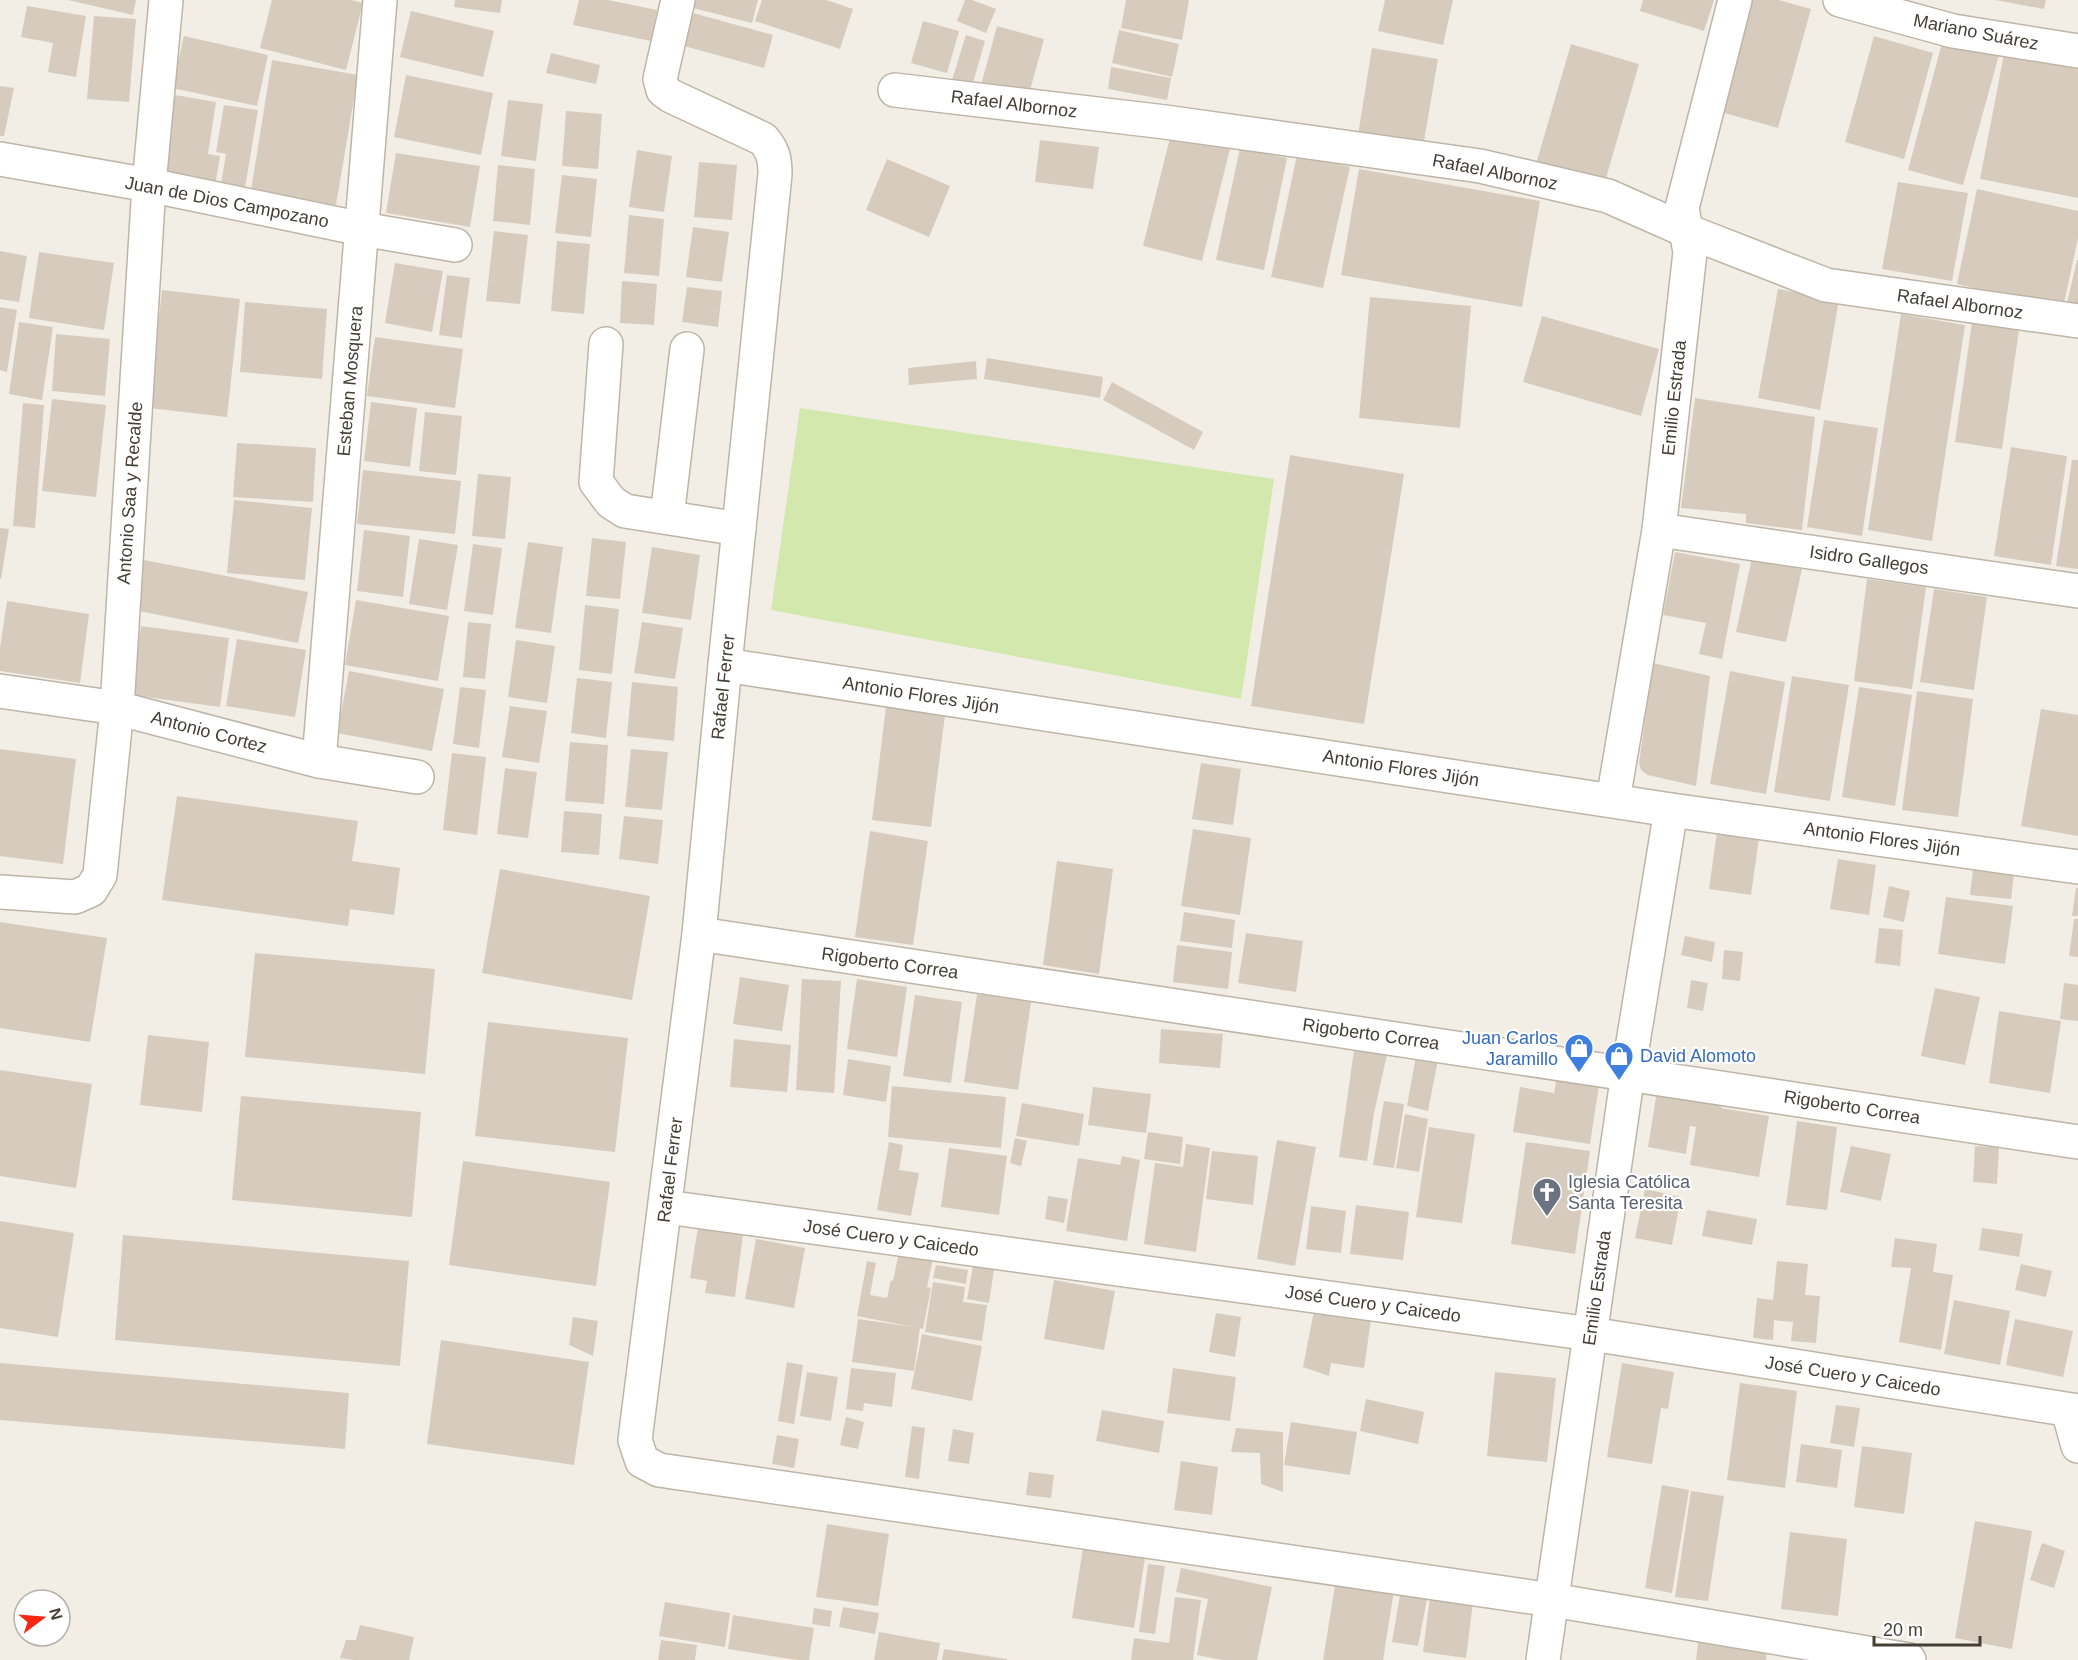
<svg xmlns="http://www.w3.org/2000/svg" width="2078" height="1660" font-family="Arial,sans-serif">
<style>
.green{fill:#d2e8ad}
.building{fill:#d7cbbe}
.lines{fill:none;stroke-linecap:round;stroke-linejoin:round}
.minor-casing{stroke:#beb5a8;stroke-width:36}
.minor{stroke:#fff;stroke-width:33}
.labels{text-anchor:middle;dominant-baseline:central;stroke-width:4.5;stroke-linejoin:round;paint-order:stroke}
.street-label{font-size:18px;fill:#453e35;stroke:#fff}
.shop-label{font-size:18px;fill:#366cbe;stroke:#fff;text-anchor:end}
.worship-label{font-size:18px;fill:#5b616d;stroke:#fff;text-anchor:start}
</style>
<rect width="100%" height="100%" fill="#f3eee5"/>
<polygon class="green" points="800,408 1274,479 1241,699 771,610"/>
<g class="building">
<polygon points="68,0 136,0 133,15"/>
<polygon points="272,0 351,0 363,3 346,70 260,48"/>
<polygon points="455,0 502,0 500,13 454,7"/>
<polygon points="579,0 608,0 657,10 651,41 573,25"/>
<polygon points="691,0 758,0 752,23 689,7"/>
<polygon points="762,0 826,0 853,9 840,49 755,21"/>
<polygon points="965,0 972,0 996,9 986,33 957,21"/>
<polygon points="1126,0 1189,0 1182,40 1121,28"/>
<polygon points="1385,0 1453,0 1443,45 1378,31"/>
<polygon points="1643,0 1714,0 1704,31 1640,11"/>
<polygon points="1748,0 1779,0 1811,9 1778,128 1717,111"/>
<polygon points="1995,0 2046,0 2044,9"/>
<polygon points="27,6 86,16 76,77 48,72 53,43 21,37"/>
<polygon points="411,11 494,31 483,77 400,57"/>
<polygon points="693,13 773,35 764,68 684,46"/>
<polygon points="94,16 136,19 129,102 87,99"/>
<polygon points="923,21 959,31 947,73 911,63"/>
<polygon points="997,26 1044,39 1028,98 981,85"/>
<polygon points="1119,30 1179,44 1172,77 1112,63"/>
<polygon points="966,35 985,41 972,86 952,80"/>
<polygon points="184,36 268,55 257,106 172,88"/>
<polygon points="1874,36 1933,53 1904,159 1845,142"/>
<polygon points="1943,39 1999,55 1963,185 1908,170"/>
<polygon points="1571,44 1639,64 1604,185 1536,164"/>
<polygon points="1372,48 1438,59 1423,147 1358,135"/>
<polygon points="551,53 600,65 596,84 546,73"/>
<polygon points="2004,54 2078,69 2078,198 1980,179"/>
<polygon points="272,60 358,75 336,205 251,190"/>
<polygon points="1111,67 1171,78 1167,100 1108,89"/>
<polygon points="406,75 493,93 481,155 394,137"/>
<polygon points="0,86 14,88 4,136 0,136"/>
<polygon points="175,95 216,102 208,154 220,156 216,181 164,172"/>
<polygon points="508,100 543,104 536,161 501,156"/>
<polygon points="224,105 258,110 245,188 221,184 226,154 216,152"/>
<polygon points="566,111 602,114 598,169 562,166"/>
<polygon points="1171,134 1230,149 1202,261 1143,246"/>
<polygon points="1040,140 1099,147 1093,189 1035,182"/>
<polygon points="1240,148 1287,158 1264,270 1216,260"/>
<polygon points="637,150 672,156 664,212 629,207"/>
<polygon points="396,153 480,166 470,227 386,213"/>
<polygon points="1297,155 1350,167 1323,288 1271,277"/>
<polygon points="887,159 950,186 929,237 866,210"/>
<polygon points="699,162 737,165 732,220 694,217"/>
<polygon points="498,165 535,169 530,225 493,221"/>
<polygon points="1359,169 1540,201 1522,307 1341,275"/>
<polygon points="562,175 597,179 591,237 555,233"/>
<polygon points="1898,182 1968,193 1952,281 1882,269"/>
<polygon points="1977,189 2078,211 2078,238 2063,308 1957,284"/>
<polygon points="629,215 664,219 659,276 624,273"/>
<polygon points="693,227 729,232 722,282 686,277"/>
<polygon points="494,231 528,235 520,304 486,301"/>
<polygon points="557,241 590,244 584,314 551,311"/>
<polygon points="0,251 27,256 19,302 0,299"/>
<polygon points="39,252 114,263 104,330 29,318"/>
<polygon points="2077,260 2078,260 2078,305 2067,303"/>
<polygon points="395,263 443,271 432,332 385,323"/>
<polygon points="447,275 470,278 462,338 439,335"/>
<polygon points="622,281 657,284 654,325 620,323"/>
<polygon points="687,287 722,291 718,327 682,322"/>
<polygon points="1778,289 1839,300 1820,410 1758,398"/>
<polygon points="162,290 240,299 227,417 149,408"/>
<polygon points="1370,297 1471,306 1460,428 1359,418"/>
<polygon points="245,302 327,309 322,379 240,372"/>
<polygon points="0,307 17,310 7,372 0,370"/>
<polygon points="1901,314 1965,325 1932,541 1868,530"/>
<polygon points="1542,316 1659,349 1641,416 1523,382"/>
<polygon points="19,322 53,327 42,400 9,394"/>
<polygon points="1972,322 2019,330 2002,449 1955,442"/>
<polygon points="56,334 110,339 105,396 52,391"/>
<polygon points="375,337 463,349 455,408 367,396"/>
<polygon points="987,358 1103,377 1100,398 984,379"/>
<polygon points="976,361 977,379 909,385 908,368"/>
<polygon points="1112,382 1203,432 1194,450 1103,400"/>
<polygon points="1695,398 1815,417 1802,530 1746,523 1746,514 1681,508"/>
<polygon points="52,399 106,405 96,497 42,491"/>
<polygon points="371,402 417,408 410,467 364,461"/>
<polygon points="23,403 44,405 35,528 13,526"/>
<polygon points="425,412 462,416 456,475 419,471"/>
<polygon points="1824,420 1878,428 1862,536 1807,527"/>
<polygon points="237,443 316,448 313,502 233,497"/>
<polygon points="2011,447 2067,456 2051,565 1994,556"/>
<polygon points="1290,455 1404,474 1364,724 1251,706"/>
<polygon points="2072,460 2078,460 2078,569 2056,566"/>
<polygon points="363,470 461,481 455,534 357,524"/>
<polygon points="478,474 511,477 505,539 472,536"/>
<polygon points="234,500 312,508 305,580 227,573"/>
<polygon points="0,528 9,529 1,579 0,579"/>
<polygon points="364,530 410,536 403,597 357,591"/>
<polygon points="592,538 626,542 620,599 586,596"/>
<polygon points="419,539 458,545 447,610 409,604"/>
<polygon points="528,542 563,547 551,633 515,628"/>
<polygon points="473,544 502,548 493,615 464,611"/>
<polygon points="652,547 700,555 691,620 642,613"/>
<polygon points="1675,552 1740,564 1722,659 1699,654 1706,623 1663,615"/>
<polygon points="1752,558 1802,569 1786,642 1736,632"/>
<polygon points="144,560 308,592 298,643 134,610"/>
<polygon points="1867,579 1926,587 1912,689 1854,681"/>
<polygon points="1934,589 1987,597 1974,690 1920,682"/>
<polygon points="356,600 449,616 438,681 345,665"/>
<polygon points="7,601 89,614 80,683 0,671 0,648"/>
<polygon points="585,605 619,609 612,674 579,670"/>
<polygon points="468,622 491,624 485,679 463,677"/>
<polygon points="642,622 683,628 675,679 634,673"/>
<polygon points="141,626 229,638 220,707 131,695"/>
<polygon points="237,639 306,650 295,717 226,706"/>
<polygon points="516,640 555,646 547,703 508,697"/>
<polygon points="1653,663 1710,676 1696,786 1648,775 1641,770 1639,763"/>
<polygon points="349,671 444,689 432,751 337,733"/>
<polygon points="1730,671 1785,682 1766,794 1710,784"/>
<polygon points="1792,676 1849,685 1830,801 1774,792"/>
<polygon points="577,678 612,682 606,738 571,733"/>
<polygon points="632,682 678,687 674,741 627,736"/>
<polygon points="460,687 486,690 479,748 453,744"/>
<polygon points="1859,687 1912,695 1895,806 1842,797"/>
<polygon points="1917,691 1973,699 1958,817 1902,810"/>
<polygon points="510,706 547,711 539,763 502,757"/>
<polygon points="886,707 945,715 931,827 872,820"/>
<polygon points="2041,709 2078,715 2078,836 2021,826"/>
<polygon points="570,742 608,745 604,804 565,801"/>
<polygon points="0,749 76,759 63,864 0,856"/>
<polygon points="631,749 668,752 662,810 625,807"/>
<polygon points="452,753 486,757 477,835 443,830"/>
<polygon points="1201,763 1241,769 1233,825 1192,819"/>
<polygon points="505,768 537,772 528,838 497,834"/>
<polygon points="177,796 358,821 352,861 400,868 394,915 350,909 348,926 162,900"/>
<polygon points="564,811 602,814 599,855 561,852"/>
<polygon points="624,816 663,820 658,864 619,859"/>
<polygon points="1193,829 1251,838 1240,915 1181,906"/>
<polygon points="870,831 928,841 913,945 855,937"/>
<polygon points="1717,832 1759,838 1751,895 1709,889"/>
<polygon points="1838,859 1876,865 1869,915 1830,909"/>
<polygon points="1057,861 1113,869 1099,974 1043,965"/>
<polygon points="1974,862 2015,866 2011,899 1970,895"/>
<polygon points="500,869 650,896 632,1000 482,973"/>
<polygon points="1889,886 1910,891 1904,922 1883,917"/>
<polygon points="2076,888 2078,888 2078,916 2072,916"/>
<polygon points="1946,897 2013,906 2005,964 1938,954"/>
<polygon points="1184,912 1235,920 1232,948 1180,941"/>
<polygon points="2074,919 2078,919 2078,957 2069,956"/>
<polygon points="0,922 107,938 90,1042 0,1028"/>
<polygon points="1879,928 1903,930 1900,966 1875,963"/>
<polygon points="1246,933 1303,941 1296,992 1238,983"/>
<polygon points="1685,936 1715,942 1712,962 1681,955"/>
<polygon points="1177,945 1232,952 1228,989 1173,982"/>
<polygon points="1724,950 1743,952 1740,981 1722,979"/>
<polygon points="255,953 435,969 425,1074 245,1057"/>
<polygon points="740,977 789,985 782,1031 733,1024"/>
<polygon points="802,979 841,981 834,1093 796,1090"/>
<polygon points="857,979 907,987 897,1057 847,1049"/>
<polygon points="1691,980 1708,983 1703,1011 1687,1008"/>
<polygon points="2064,983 2078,985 2078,1021 2060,1019"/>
<polygon points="1935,988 1980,997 1965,1065 1921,1056"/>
<polygon points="977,994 1031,1002 1018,1090 964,1082"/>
<polygon points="915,995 962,1002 951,1083 903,1076"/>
<polygon points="1999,1011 2061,1021 2050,1093 1989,1083"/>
<polygon points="488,1022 628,1038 615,1152 475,1136"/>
<polygon points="1161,1029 1223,1034 1220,1068 1159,1063"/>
<polygon points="148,1035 209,1042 202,1112 140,1105"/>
<polygon points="734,1039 791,1045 787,1092 730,1087"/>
<polygon points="1355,1043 1388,1050 1374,1113 1367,1161 1339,1157"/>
<polygon points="1416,1056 1438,1060 1428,1111 1407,1106"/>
<polygon points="848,1059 891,1066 886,1102 843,1095"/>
<polygon points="0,1070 92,1084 76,1188 0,1176"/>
<polygon points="1558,1072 1600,1079 1590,1144 1513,1132 1520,1087 1554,1093"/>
<polygon points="1658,1085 1723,1096 1721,1108 1769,1116 1759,1177 1690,1165 1696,1127 1690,1126 1686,1154 1648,1147"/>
<polygon points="892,1086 1006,1097 1001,1148 888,1137"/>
<polygon points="1093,1087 1151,1094 1146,1133 1088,1125"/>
<polygon points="241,1096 421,1112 412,1217 232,1200"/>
<polygon points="1384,1101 1404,1104 1394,1168 1373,1165"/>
<polygon points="1022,1103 1084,1114 1079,1146 1016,1136"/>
<polygon points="1405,1114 1428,1119 1419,1172 1396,1168"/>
<polygon points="1797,1121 1837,1127 1827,1210 1786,1205"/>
<polygon points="1429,1127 1475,1134 1462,1223 1416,1217"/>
<polygon points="1148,1132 1183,1137 1180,1164 1144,1159"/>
<polygon points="1015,1138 1027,1141 1021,1166 1010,1163"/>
<polygon points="1277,1140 1316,1147 1295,1266 1257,1259"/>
<polygon points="889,1142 903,1145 899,1170 919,1173 911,1216 877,1210"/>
<polygon points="1526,1142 1590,1151 1575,1254 1511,1244"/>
<polygon points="1186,1144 1210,1148 1196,1252 1144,1244 1155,1163 1183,1167"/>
<polygon points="1851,1146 1891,1154 1881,1201 1840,1192"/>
<polygon points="1975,1146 1999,1147 1997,1184 1973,1182"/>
<polygon points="949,1148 1007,1156 999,1215 941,1207"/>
<polygon points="1212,1151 1258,1156 1253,1205 1206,1199"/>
<polygon points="1122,1156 1140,1160 1127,1241 1066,1231 1078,1158 1120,1165"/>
<polygon points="463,1161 610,1182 596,1286 449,1265"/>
<polygon points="1645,1189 1681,1197 1672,1245 1635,1238"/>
<polygon points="1048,1196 1068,1199 1064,1223 1045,1219"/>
<polygon points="1356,1205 1409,1212 1403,1260 1350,1254"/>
<polygon points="1311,1206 1346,1211 1341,1253 1306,1249"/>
<polygon points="1707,1210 1757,1219 1752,1245 1702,1236"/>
<polygon points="699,1220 744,1226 735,1297 705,1293 707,1281 690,1278"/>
<polygon points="0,1221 74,1233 58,1337 0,1328"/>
<polygon points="1982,1228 2023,1234 2019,1257 1979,1250"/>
<polygon points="123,1235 409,1261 400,1366 115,1340"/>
<polygon points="1895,1238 1937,1244 1933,1272 1953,1275 1941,1350 1899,1342 1911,1268 1891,1267"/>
<polygon points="756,1239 805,1248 794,1308 745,1299"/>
<polygon points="900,1247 934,1254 927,1287 931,1288 923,1329 857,1316 867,1261 876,1263 870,1295 887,1298 891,1280 893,1281"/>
<polygon points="1777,1261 1808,1264 1805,1295 1820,1296 1816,1343 1791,1341 1793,1322 1774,1320 1773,1340 1753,1338 1757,1298 1773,1300"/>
<polygon points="2021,1264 2052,1271 2046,1297 2015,1290"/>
<polygon points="936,1265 968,1270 966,1284 933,1278"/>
<polygon points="973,1266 994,1270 989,1303 967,1299"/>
<polygon points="1054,1280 1115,1291 1104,1350 1044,1339"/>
<polygon points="933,1282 965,1287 963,1302 987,1305 982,1341 925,1332"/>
<polygon points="1954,1300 2010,1311 2000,1365 1944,1354"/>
<polygon points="1314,1311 1371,1320 1364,1368 1331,1363 1329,1376 1303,1367"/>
<polygon points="1216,1313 1241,1317 1235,1357 1209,1352"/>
<polygon points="573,1317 598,1321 593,1356 569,1345"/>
<polygon points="858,1319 920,1328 914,1371 852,1362"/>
<polygon points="2015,1319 2073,1331 2063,1377 2006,1365"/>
<polygon points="922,1334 982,1346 972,1401 911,1389"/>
<polygon points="441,1340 589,1362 574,1465 427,1444"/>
<polygon points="787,1362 803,1365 794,1424 778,1421"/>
<polygon points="0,1363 349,1393 345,1449 0,1420"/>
<polygon points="1622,1363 1674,1372 1668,1409 1661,1408 1652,1464 1607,1457"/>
<polygon points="851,1368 896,1373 892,1407 864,1403 863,1411 846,1409"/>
<polygon points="1173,1368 1236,1377 1230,1421 1167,1413"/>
<polygon points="807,1372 838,1377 831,1421 800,1416"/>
<polygon points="1495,1372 1556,1378 1547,1462 1487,1456"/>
<polygon points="1740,1383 1797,1391 1785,1488 1727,1480"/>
<polygon points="1366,1399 1424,1412 1418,1444 1360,1431"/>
<polygon points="1836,1405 1860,1408 1854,1447 1830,1443"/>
<polygon points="1102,1410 1164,1421 1159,1453 1096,1441"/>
<polygon points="846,1417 864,1422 858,1449 840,1445"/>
<polygon points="1291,1422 1357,1432 1350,1475 1284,1465"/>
<polygon points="912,1426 925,1428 919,1479 905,1477"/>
<polygon points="1236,1428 1283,1432 1283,1492 1261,1484 1260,1453 1231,1452"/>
<polygon points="953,1429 974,1433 969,1464 948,1461"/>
<polygon points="777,1435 799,1439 794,1468 772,1464"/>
<polygon points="1801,1444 1842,1450 1837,1488 1796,1482"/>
<polygon points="1862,1446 1912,1453 1904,1514 1854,1507"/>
<polygon points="1181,1461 1218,1467 1212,1515 1174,1510"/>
<polygon points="1029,1472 1054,1475 1051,1498 1026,1495"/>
<polygon points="1662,1485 1689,1490 1672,1593 1645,1588"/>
<polygon points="1691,1491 1724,1496 1708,1601 1675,1597"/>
<polygon points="1975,1521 2032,1531 2012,1649 1955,1638"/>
<polygon points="827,1524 889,1534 878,1606 816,1597"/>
<polygon points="1790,1532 1847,1539 1838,1616 1781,1609"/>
<polygon points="2042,1543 2065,1551 2054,1588 2030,1580"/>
<polygon points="1083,1548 1145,1558 1134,1628 1072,1618"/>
<polygon points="1148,1564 1165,1566 1155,1634 1139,1632"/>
<polygon points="1181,1568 1272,1587 1257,1660 1222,1660 1197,1655 1208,1599 1176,1592"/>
<polygon points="1336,1580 1394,1590 1383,1660 1323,1660"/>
<polygon points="1401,1589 1428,1594 1418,1646 1392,1642"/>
<polygon points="1431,1589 1473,1602 1466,1658 1423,1652"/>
<polygon points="1175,1597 1201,1600 1193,1660 1131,1660 1134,1638 1169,1643"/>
<polygon points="665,1602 730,1613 725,1647 659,1636"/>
<polygon points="843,1607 879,1613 875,1634 839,1627"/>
<polygon points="814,1608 832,1611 830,1627 812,1624"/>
<polygon points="733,1615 814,1628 809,1660 797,1660 728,1649"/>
<polygon points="360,1625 414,1637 409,1660 353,1660 340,1658 346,1640 356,1640"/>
<polygon points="879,1632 940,1643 937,1660 874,1660"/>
<polygon points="1699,1634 1768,1642 1766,1660 1696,1660"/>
<polygon points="661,1640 697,1645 695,1660 658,1660"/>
<polygon points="944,1649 1007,1659 1007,1660 942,1660"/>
</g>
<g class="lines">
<g class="minor-casing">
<g id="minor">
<path d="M678 0 660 79 663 90 671 96 763 139C773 150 775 159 775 174L725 665 699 934 635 1440 642 1461 659 1470 1552 1600 1909 1660"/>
<polyline points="1840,0 1953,31 2078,51"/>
<polyline points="895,90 1165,122 1480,166 1608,196 1687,231 1826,285 2078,321"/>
<polyline points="0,159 149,185 362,229 455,245"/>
<polyline points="606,344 596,482 611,502 625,511 739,529"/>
<polyline points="667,517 687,349"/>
<polyline points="1659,530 2078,591"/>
<polyline points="725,665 1671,810 2078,867"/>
<polyline points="0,691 117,708 319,761 417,777"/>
<polyline points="319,761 380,0"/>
<polyline points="1613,800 1659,530 1690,252 1682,208 1735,0"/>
<polyline points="0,892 75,897 91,890 100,875 117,708 149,185 166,0"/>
<polyline points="699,934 2078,1142"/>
<polyline points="666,1207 1591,1334 2078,1411"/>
<polyline points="2068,1410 2078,1446"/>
<polyline points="1543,1660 1628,1073 1671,810"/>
</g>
</g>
<use href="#minor" class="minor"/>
</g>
<defs>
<g id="shop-pin" transform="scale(1.5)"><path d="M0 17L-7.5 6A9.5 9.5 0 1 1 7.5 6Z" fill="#3f7fe0" stroke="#fff"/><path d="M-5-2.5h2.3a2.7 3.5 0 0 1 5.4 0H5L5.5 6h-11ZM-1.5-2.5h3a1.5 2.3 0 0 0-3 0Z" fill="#fff"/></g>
<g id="church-pin" transform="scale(1.5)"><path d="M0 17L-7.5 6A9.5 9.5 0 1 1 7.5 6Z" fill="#6b7280" stroke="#fff"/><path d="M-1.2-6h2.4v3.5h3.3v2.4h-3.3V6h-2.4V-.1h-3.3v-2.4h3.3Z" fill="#fff"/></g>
</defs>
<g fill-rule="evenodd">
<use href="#shop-pin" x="1579" y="1048"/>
<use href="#shop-pin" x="1619" y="1056"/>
<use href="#church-pin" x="1547" y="1192"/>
</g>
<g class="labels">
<g class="street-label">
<text transform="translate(1976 32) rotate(11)">Mariano Suárez</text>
<text transform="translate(1014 104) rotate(7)">Rafael Albornoz</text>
<text transform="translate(1495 172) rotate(11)">Rafael Albornoz</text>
<text transform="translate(227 202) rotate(11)">Juan de Dios Campozano</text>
<text transform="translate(1960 304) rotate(8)">Rafael Albornoz</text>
<text transform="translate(350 381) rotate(-85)">Esteban Mosquera</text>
<text transform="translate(1674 398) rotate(-84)">Emilio Estrada</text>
<text transform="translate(130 493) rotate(-86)">Antonio Saa y Recalde</text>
<text transform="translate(1869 560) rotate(8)">Isidro Gallegos</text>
<text transform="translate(723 687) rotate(-84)">Rafael Ferrer</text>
<text transform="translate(921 695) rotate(9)">Antonio Flores Jijón</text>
<text transform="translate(209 732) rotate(15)">Antonio Cortez</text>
<text transform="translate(1401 768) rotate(9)">Antonio Flores Jijón</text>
<text transform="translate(1882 839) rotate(8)">Antonio Flores Jijón</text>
<text transform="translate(890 963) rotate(8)">Rigoberto Correa</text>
<text transform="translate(1371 1034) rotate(8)">Rigoberto Correa</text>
<text transform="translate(1852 1107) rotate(9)">Rigoberto Correa</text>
<text transform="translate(670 1170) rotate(-83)">Rafael Ferrer</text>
<text transform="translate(891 1238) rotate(8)">José Cuero y Caicedo</text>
<text transform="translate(1597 1288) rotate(-82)">Emilio Estrada</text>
<text transform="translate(1373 1304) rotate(8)">José Cuero y Caicedo</text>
<text transform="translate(1853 1376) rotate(9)">José Cuero y Caicedo</text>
</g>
<g class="shop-label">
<text x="1558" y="1038">Juan Carlos<tspan x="1558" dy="21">Jaramillo</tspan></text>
<text x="1640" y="1056" text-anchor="start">David Alomoto</text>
</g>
<g class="worship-label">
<text x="1568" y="1182">Iglesia Católica<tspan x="1568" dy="21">Santa Teresita</tspan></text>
</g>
</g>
<g transform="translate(42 1618) rotate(74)"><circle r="28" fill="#ffffff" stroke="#b5b2ae" stroke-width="1.5"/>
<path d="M0-4.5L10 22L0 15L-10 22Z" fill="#fb2514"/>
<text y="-9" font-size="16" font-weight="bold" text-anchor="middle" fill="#453e35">N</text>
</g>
<path d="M1874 1636v9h106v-9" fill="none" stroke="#453e35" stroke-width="3"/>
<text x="1883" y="1636" font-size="18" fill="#453e35" stroke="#ffffff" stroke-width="4.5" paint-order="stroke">20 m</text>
</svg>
